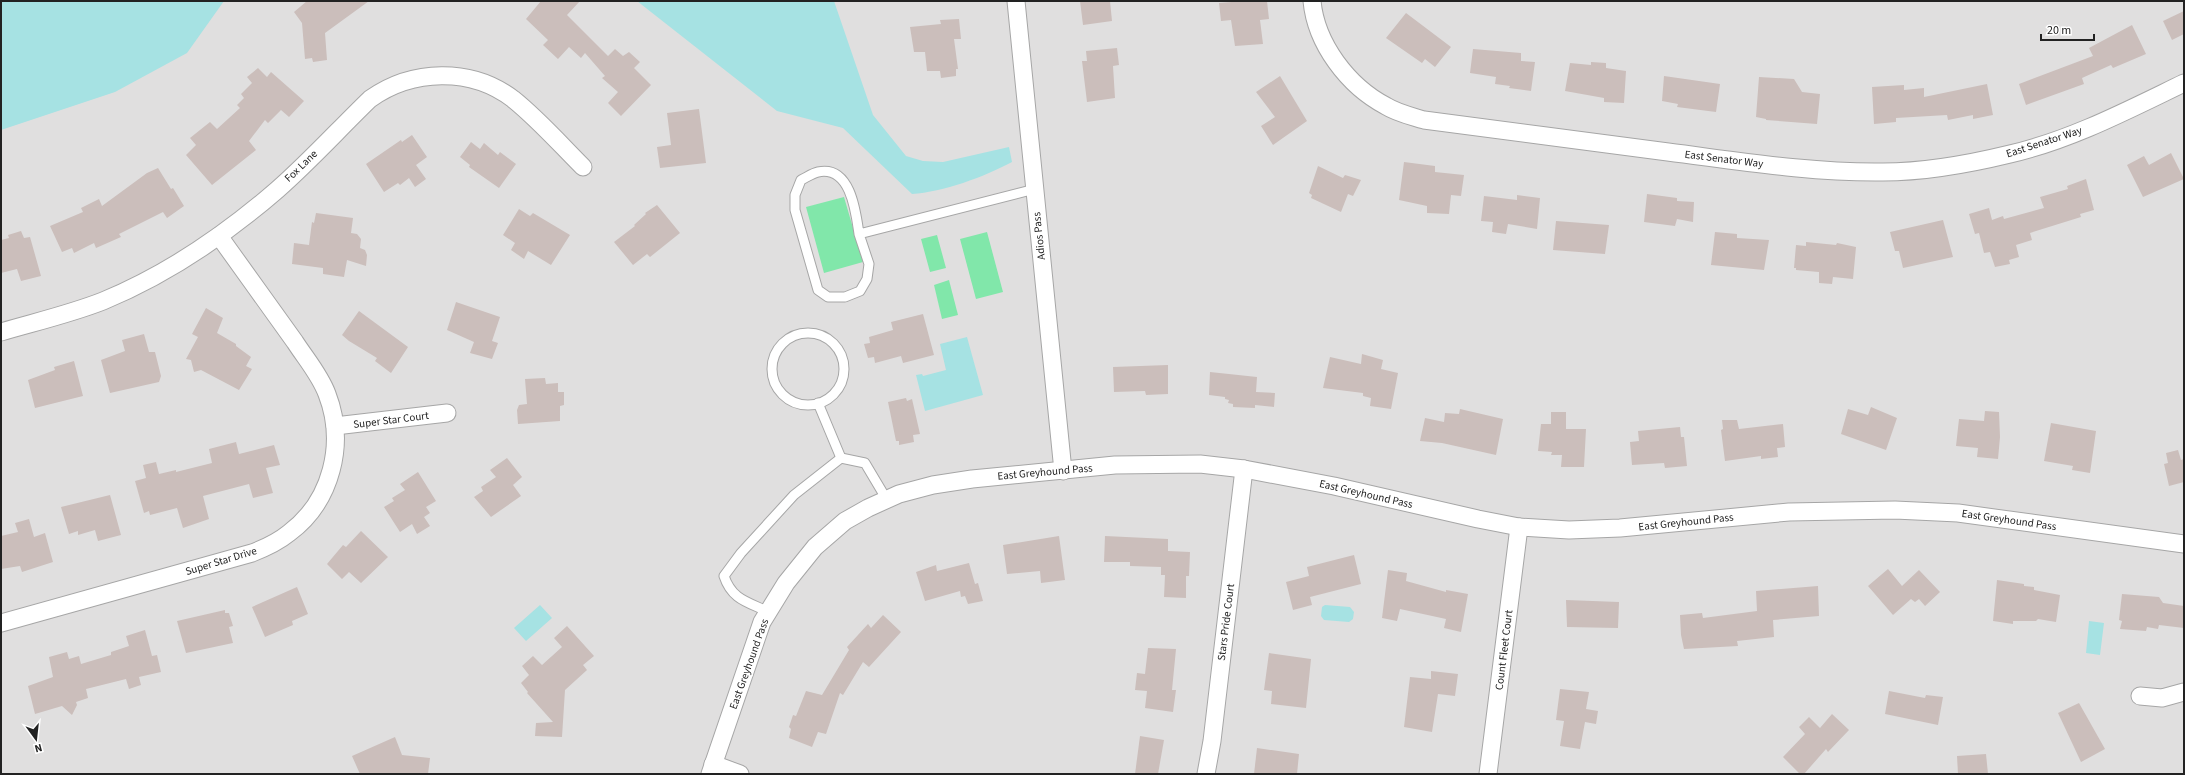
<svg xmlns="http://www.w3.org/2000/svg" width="2185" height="775" font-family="'Source Sans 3',sans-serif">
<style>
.residential{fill:#e0dfdf}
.pitch{fill:#81e7aa}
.water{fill:#a6e2e3}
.building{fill:#cbbebb}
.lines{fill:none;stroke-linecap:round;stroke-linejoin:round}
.lane-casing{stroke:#a6a6a6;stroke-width:11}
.street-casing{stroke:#a6a6a6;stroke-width:19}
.lane{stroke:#fff;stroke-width:9}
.street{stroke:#fff;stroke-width:17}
.labels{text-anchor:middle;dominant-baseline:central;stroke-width:3.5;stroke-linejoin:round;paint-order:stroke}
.street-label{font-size:11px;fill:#222;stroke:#fff}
</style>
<rect width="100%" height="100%" fill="#f3ede8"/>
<rect class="residential" x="1" y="1" width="2183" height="773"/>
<g class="pitch">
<polygon points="844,197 863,262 824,273 806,207"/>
<polygon points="987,232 1003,292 976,299 960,239"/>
<polygon points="937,235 946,268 930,272 921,239"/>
<polygon points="949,280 958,315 942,319 934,285"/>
</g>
<g class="water">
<polygon points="1,1 224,1 187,53 115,92 1,130"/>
<path d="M637 1H834L873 115 906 156 923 161 943 162 1009 147 1012 162C984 177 943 192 912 194L843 128 777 111Z"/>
<polygon points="967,337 983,395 925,411 916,375 922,374 923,376 946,370 940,344"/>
<polygon points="540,605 552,618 526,641 514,628"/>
<polygon points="1325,605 1350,607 1354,612 1353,619 1349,622 1324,620 1321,616 1322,607"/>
<polygon points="2089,621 2104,623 2100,655 2086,653"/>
</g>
<g class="building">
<polygon points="307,1 369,1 325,33 327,60 313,62 312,58 305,59 302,23 294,12"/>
<polygon points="541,1 580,1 567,15 608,56 615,49 623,56 629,52 640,62 634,68 651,85 621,116 608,103 618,92 602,78 605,76 585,53 581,58 569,47 558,59 543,45 548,40 526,19"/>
<polygon points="1080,1 1110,1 1112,21 1083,25"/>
<polygon points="1244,1 1267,1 1269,19 1260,20 1263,44 1235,46 1231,20 1221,21 1219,3"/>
<polygon points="2184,11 2184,34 2172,40 2163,21"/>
<polygon points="1406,13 1451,47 1435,67 1425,59 1422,63 1386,38"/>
<polygon points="959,19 961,39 954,39 958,69 956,69 956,76 941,78 940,71 927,71 925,52 914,52 910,27 941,24 940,20"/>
<polygon points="2132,25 2146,54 2113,68 2111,65 2082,78 2084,84 2026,105 2019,84 2093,56 2089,48"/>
<polygon points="1117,48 1119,65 1113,66 1115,98 1087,102 1082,61 1087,61 1086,51"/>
<polygon points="1473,49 1521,53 1521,61 1535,62 1531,91 1509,88 1510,86 1495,84 1496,77 1470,73"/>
<polygon points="1591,62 1606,63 1606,68 1626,71 1624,103 1604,102 1604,98 1565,91 1570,63 1591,65"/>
<polygon points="258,68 267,77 271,72 304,101 289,117 281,110 268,123 265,120 249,141 256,150 212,185 186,155 196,145 190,138 210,122 217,129 240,108 237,105 244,98 241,94 252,83 247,77"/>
<polygon points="1280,76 1307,121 1273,145 1261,126 1275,117 1256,92"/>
<polygon points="1664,76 1720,84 1716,112 1677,107 1678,104 1662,101"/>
<polygon points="1759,77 1794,79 1802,92 1820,94 1817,124 1766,120 1766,119 1756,117"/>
<polygon points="1987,84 1993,115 1973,119 1973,115 1948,120 1947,115 1896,118 1896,122 1874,124 1872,87 1904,85 1904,90 1924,88 1924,97"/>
<polygon points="699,109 706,163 660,168 657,147 671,145 667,113"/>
<polygon points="412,135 427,157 416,165 426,179 415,187 409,178 400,185 398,183 384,192 366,164 401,140 402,142"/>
<polygon points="471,142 480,149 484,143 498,155 500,152 516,164 499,188 469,167 470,165 460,157"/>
<polygon points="2171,153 2184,179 2143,197 2127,165 2144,156 2149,165"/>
<polygon points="1404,162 1435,166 1435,172 1464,175 1461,196 1451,195 1449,214 1427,213 1427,206 1399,200"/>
<polygon points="1318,166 1343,178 1345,175 1361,180 1353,196 1348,194 1341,212 1311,198 1312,195 1309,193"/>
<polygon points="158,168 171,189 173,188 184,206 167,218 163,212 119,234 121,237 96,248 94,243 74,253 72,248 62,252 50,226 83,212 81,208 99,199 102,206 147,173"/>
<polygon points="2086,179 2094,210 2080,214 2081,217 2030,233 2032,240 2016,245 2019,257 2009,260 2010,264 1995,267 1990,252 1984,253 1979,233 1975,234 1969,214 1989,208 1992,220 2003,216 2004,219 2044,208 2040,197 2068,189 2067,186"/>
<polygon points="1647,194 1677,198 1677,201 1694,202 1693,222 1677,219 1675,226 1644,222"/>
<polygon points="1517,195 1540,198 1537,229 1508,224 1506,234 1492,232 1493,222 1481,221 1484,196 1517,200"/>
<polygon points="657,205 680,233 650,257 647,254 633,265 614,242 635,226 634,225 646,214 645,213"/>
<polygon points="519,209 530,216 533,213 570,235 551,265 528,251 524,259 511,250 515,243 503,235"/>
<polygon points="316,213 353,218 351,233 357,234 361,239 360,248 365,250 367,255 366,266 347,260 344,277 323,274 323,268 292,264 294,243 309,245 312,222 314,223"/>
<polygon points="1943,220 1953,257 1903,268 1899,251 1895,251 1890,232"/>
<polygon points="1556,221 1609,225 1605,254 1553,250"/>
<polygon points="21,231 24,238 30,237 41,276 21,281 17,269 1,273 1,240 9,238 8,235"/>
<polygon points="1715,232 1737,234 1737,238 1769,240 1764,270 1711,265"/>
<polygon points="1806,242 1836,245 1837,243 1856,247 1853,279 1833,277 1832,284 1819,283 1819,272 1796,270 1796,268 1794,268 1796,245 1806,246"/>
<polygon points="456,302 500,317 492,341 498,343 492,359 470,353 474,342 447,330"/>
<polygon points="206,308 223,318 217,333 236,344 236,346 251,357 246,366 252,369 239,390 201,370 194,372 191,360 186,359 198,337 192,334"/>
<polygon points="359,311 408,347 391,373 375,361 377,358 349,341 342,335"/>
<polygon points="923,314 934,355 903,363 901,356 875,363 874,357 868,358 864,344 870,343 869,337 893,330 891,322"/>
<polygon points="144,334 149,352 155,352 161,376 159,382 110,393 101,360 125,351 122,340"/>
<polygon points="1362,354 1383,360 1381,369 1398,373 1391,409 1370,406 1371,398 1363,396 1363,393 1323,388 1330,357 1361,364"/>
<polygon points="74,361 83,396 35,408 28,380 55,370 54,367"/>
<polygon points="1168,365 1168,394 1146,395 1145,391 1114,392 1113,367"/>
<polygon points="1210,372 1257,377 1256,392 1275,393 1274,407 1255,405 1255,408 1233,407 1233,404 1228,403 1229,400 1225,399 1225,397 1209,395"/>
<polygon points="545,378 546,384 558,383 558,392 564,392 564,405 560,406 560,421 518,424 517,410 519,405 527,404 525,379"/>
<polygon points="906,398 907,401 912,399 920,434 913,435 914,442 899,445 899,441 896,441 888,402"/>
<polygon points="1871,407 1897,418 1886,450 1841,434 1848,409 1868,415"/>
<polygon points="1460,409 1503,419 1496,455 1442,443 1420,441 1425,418 1444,422 1445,413 1459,414"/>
<polygon points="1985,411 1999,412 2000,437 1998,459 1977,457 1978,448 1956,446 1959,419 1984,421"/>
<polygon points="1551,412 1566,412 1566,429 1586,429 1584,467 1561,467 1562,455 1551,455 1552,452 1538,451 1541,424 1551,424"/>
<polygon points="1722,420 1737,420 1739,429 1783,424 1785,447 1777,448 1778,457 1761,459 1761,456 1725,461 1721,430 1723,429"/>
<polygon points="2051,423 2096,431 2090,473 2072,470 2073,466 2044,461"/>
<polygon points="1680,427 1681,437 1684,437 1687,466 1665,468 1664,463 1632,465 1630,442 1639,441 1638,431"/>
<polygon points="236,442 239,454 274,445 280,465 266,468 273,493 253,498 249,484 203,496 209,519 183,528 177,508 150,515 149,511 144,513 135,481 146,478 143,465 156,462 159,474 176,470 176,472 212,463 209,449"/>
<polygon points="2178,450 2181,460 2184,459 2184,482 2169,486 2164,464 2168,463 2166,453"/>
<polygon points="507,458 522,477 513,485 521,496 491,517 474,497 483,491 481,487 496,477 490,470"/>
<polygon points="418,472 436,501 426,507 430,513 424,517 430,526 417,534 412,524 400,532 384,507 394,501 392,498 405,490 400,484"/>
<polygon points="110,495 121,535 98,541 95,530 78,535 78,531 69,534 61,507"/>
<polygon points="29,519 34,537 45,533 53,562 22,572 20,566 1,569 1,536 18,532 15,523"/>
<polygon points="361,531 388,557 361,583 349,572 342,579 327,564 343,545 346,547"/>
<polygon points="1059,536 1065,580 1041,583 1040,571 1007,574 1003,545"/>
<polygon points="1105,536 1168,539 1168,551 1190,552 1189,576 1186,576 1186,598 1164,597 1165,575 1161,575 1161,567 1130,566 1130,562 1104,562"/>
<polygon points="1354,555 1361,584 1310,597 1312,605 1293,610 1286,582 1309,576 1307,567"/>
<polygon points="969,563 975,584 978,583 983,601 968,604 965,596 961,597 960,591 925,601 916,572 936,565 937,571"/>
<polygon points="1888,569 1902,586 1919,570 1940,592 1925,606 1919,599 1915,602 1911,599 1893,615 1868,586"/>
<polygon points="1388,570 1407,573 1406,581 1446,592 1446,590 1468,594 1461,632 1444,628 1446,619 1400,609 1397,621 1382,618"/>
<polygon points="1997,580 2024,584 2024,586 2034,587 2034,590 2060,595 2056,622 2038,619 2036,621 2013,621 2013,624 1993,621"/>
<polygon points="1818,586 1819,616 1773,620 1774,637 1737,641 1738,646 1684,649 1681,635 1680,615 1702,613 1703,618 1757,611 1756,591"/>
<polygon points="297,587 308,614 292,621 293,625 265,637 252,607"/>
<polygon points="2122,594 2159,597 2163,603 2184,606 2184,628 2159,625 2158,629 2147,627 2146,631 2120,629 2122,621 2119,620"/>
<polygon points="1566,600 1619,602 1618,628 1567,627"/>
<polygon points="225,610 225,613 229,613 233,626 229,627 233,643 186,653 177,621"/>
<polygon points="883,615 901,632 869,667 863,662 843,695 840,693 826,734 818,732 812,747 789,738 791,729 789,727 793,715 796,716 806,691 822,695 849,650 847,647 868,624 871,628"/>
<polygon points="567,626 594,656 583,665 587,670 565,690 562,737 535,736 536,723 553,722 527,693 528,692 521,683 529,675 522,666 533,656 542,665 562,647 554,638"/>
<polygon points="145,630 152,656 157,655 161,672 139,677 141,685 129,689 126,679 86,689 88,698 76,702 77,705 72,715 62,706 35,714 28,686 53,677 49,657 67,652 69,659 79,656 81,664 111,655 111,652 129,646 126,636"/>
<polygon points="1148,648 1176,649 1172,690 1176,690 1173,712 1145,708 1147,691 1135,690 1137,673 1145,674"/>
<polygon points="1269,653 1311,659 1306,708 1271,704 1272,691 1264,690"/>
<polygon points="1431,671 1458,674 1455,696 1438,694 1432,732 1404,727 1410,677 1431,679"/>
<polygon points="1560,689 1589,692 1586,709 1598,711 1596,724 1585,722 1580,749 1560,746 1564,721 1556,720"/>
<polygon points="1889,691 1925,698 1926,695 1943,697 1938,725 1885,714"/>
<polygon points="2079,703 2105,749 2081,762 2058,713"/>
<polygon points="1832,714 1849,730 1828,752 1826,749 1804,774 1800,774 1783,757 1805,734 1799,727 1809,717 1820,728"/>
<polygon points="1140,736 1164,740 1158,774 1135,774"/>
<polygon points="395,737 402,755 430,758 428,774 360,774 352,756"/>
<polygon points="1257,748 1299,754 1297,774 1254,774"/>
<polygon points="1986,754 1988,774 1958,774 1957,756"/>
</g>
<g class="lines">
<g class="lane-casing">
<g id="lane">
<path d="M859 234 869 264 867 279 860 291 845 297H828L818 290 795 210V195L801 180C807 177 813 173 818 172 851 165 856 213 859 234L1035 189"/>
<circle cx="808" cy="369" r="36"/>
<polyline points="818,403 841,458"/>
<path d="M769 612C748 602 732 600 724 576L741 553 794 495 841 458 865 463 887 500"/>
</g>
</g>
<g class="street-casing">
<g id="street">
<polyline points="1016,1 1063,471"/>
<path d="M1312 1C1316 44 1348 86 1386 106 1397 113 1411 116 1424 120 1505 131 1587 141 1668 152 1739 161 1811 173 1883 172 1925 172 1969 164 2010 154 2071 140 2128 110 2184 83"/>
<path d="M1 332C35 322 70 314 103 301 166 275 225 235 277 190 309 162 339 129 370 99 412 69 471 67 513 99 538 119 560 144 583 167"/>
<polyline points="335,426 447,413"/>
<path d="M1 623 252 553C265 548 278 542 289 533 332 501 346 443 327 394 320 375 306 359 295 342 270 307 244 271 219 236"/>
<polyline points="2140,696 2162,698 2184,692"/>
<polyline points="713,764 740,774"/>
<polyline points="710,774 762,622 786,583 815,547 845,521 868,508 899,494 933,485 972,479 1115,465 1200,464 1244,469 1334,486 1478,519 1519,527 1569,530 1620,528 1789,512 1895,510 1958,513 2184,544"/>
<polyline points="1206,774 1212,741 1244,469"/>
<polyline points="1488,774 1519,527"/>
</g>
</g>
<use href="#lane" class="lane"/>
<use href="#street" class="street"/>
</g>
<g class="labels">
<g class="street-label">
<text transform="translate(2044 142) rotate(-18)">East Senator Way</text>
<text transform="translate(1724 159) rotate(7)">East Senator Way</text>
<text transform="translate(301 166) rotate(-44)">Fox Lane</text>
<text transform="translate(1039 236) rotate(-96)">Adios Pass</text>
<text transform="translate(391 420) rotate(-7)">Super Star Court</text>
<text transform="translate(1045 472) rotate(-5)">East Greyhound Pass</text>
<text transform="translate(1366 494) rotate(13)">East Greyhound Pass</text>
<text transform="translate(2009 520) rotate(8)">East Greyhound Pass</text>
<text transform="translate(1686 522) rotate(-6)">East Greyhound Pass</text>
<text transform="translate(221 561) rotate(-17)">Super Star Drive</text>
<text transform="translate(1226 622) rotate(-83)">Stars Pride Court</text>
<text transform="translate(1504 650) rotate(-83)">Count Fleet Court</text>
<text transform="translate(749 664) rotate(-70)">East Greyhound Pass</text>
</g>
</g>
<rect width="2185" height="775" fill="none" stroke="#222222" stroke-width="4"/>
<g transform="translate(36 739) rotate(165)" stroke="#ffffff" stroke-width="3" paint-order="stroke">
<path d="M0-3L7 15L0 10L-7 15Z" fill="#222222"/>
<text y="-6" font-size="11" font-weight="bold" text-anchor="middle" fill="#222222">N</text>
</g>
<path d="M2041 34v6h53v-6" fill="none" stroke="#222222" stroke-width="2"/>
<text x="2047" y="34" font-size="12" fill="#222222" stroke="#ffffff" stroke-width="3" paint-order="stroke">20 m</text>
</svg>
